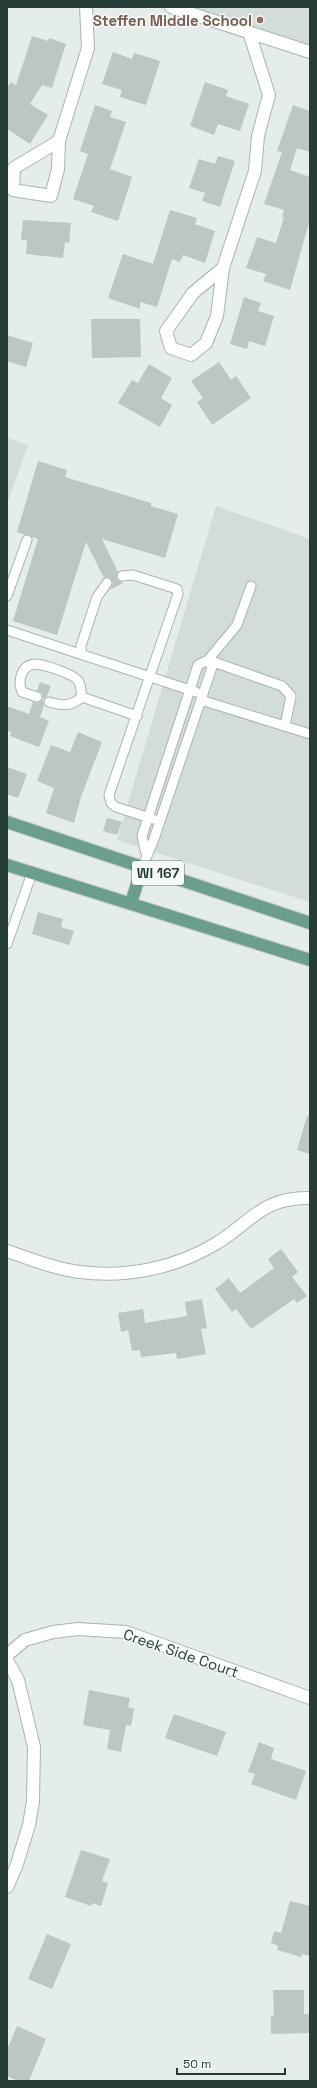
<svg xmlns="http://www.w3.org/2000/svg" width="317" height="2088" font-family="'Space Grotesk',sans-serif">
<style>
.built{fill:#d2dcd8}
.building{fill:#bac7c2}
.lines{fill:none;stroke-linecap:round;stroke-linejoin:round}
.lane-casing{stroke:#a7b5b0;stroke-width:11}
.street-casing{stroke:#a7b5b0;stroke-width:14}
.primary-casing{stroke:#c2c9c7;stroke-width:14}
.lane{stroke:#fff;stroke-width:9}
.street{stroke:#fff;stroke-width:12}
.primary{stroke:#6c9e90;stroke-width:12}
.education-dot{fill:#8d6e63;stroke:#f5f9f7;stroke-width:1.5}
.labels{text-anchor:middle;dominant-baseline:central;stroke-width:3;stroke-linejoin:round;paint-order:stroke}
.shield{fill:#f5f9f7;stroke:#637570;stroke-width:1}
.shield-label{font-size:14px;font-weight:bold;fill:#253d36}
.education-label{font-size:15px;font-weight:bold;fill:#785e54;stroke:#f5f9f7;text-anchor:end}
.street-label{font-size:15px;fill:#253d36;stroke:#f5f9f7}
</style>
<rect width="100%" height="100%" fill="#e4ede9"/>
<g class="built">
<polygon points="171,7 310,7 310,52"/>
<polygon points="7,438 28,445 7,504"/>
<polygon points="216,506 310,539 310,902 117,840"/>
</g>
<g class="building">
<polygon points="32,36 48,41 49,38 66,44 52,88 42,85 30,104 48,115 30,144 7,129 7,88 11,82 16,85"/>
<polygon points="113,52 132,59 134,53 160,61 146,105 120,97 122,90 102,84"/>
<polygon points="205,82 228,90 226,96 249,104 240,131 218,124 214,135 190,126"/>
<polygon points="95,105 112,111 110,117 126,122 110,169 132,177 118,221 91,212 94,206 73,199 88,154 80,151"/>
<polygon points="293,105 310,111 310,152 297,148 290,170 310,177 310,219 290,290 263,281 266,274 246,268 257,237 276,243 284,217 282,217 284,210 264,204 282,152 277,151"/>
<polygon points="218,156 235,161 220,207 202,201 205,193 189,188 199,159 215,164"/>
<polygon points="170,210 197,218 195,224 215,231 205,263 183,255 180,262 172,259 157,307 140,302 140,309 108,298 123,254 153,264"/>
<polygon points="23,220 71,223 69,243 65,242 63,258 26,254 27,240 21,240"/>
<polygon points="244,297 261,303 258,311 274,316 265,346 249,341 247,349 230,344"/>
<polygon points="91,319 140,319 141,357 92,358"/>
<polygon points="7,335 33,343 26,367 7,361"/>
<polygon points="219,362 231,380 236,376 251,398 212,425 197,402 203,398 191,381"/>
<polygon points="149,364 172,378 161,398 172,405 160,427 118,403 132,380 138,383"/>
<polygon points="38,461 67,470 65,477 151,503 151,506 178,514 165,558 102,539 118,572 117,579 123,583 110,590 113,584 112,580 108,577 104,578 86,542 57,635 13,621 38,539 17,532"/>
<polygon points="40,682 51,686 47,696 43,700 44,705 40,717 49,721 39,747 10,736 11,732 7,731 7,706 29,714 33,702 39,703 43,699 42,693 37,691"/>
<polygon points="78,732 102,742 81,797 74,823 46,813 54,788 37,781 51,745 70,752"/>
<polygon points="7,767 27,774 18,798 7,794"/>
<polygon points="107,818 122,822 117,835 103,831"/>
<polygon points="38,912 63,919 61,927 74,931 69,945 32,934"/>
<polygon points="307,1116 310,1117 310,1154 297,1150"/>
<polygon points="281,1249 298,1272 292,1277 307,1296 297,1303 294,1299 251,1329 236,1309 232,1312 215,1289 229,1278 240,1293 274,1268 268,1259"/>
<polygon points="202,1299 207,1328 201,1329 206,1354 177,1359 176,1353 141,1357 140,1350 132,1351 128,1330 121,1332 118,1313 143,1309 145,1323 187,1316 185,1302"/>
<polygon points="89,1690 130,1698 128,1707 134,1709 131,1726 126,1725 121,1752 107,1749 110,1730 83,1725"/>
<polygon points="174,1714 226,1732 217,1756 165,1738"/>
<polygon points="259,1742 274,1748 271,1759 306,1771 296,1800 251,1784 255,1774 248,1772"/>
<polygon points="81,1850 110,1859 102,1881 108,1883 101,1906 92,1903 91,1906 65,1897"/>
<polygon points="290,1901 310,1906 310,1956 302,1954 301,1957 277,1950 278,1946 271,1943 274,1931 281,1933"/>
<polygon points="47,1934 71,1944 52,1989 28,1979"/>
<polygon points="273,1990 304,1990 304,2014 310,2014 310,2033 271,2034 271,2016 274,2016"/>
<polygon points="17,2026 46,2039 29,2081 18,2081 7,2076 7,2050"/>
</g>
<g class="lines">
<g class="lane-casing">
<g id="lane">
<polyline points="122,576 133,575 177,589 178,594 109,795 111,803 116,807 153,819"/>
<polyline points="251,586 237,625 208,660 282,686 291,696 285,726"/>
<polyline points="7,596 27,540"/>
<polyline points="7,630 196,692"/>
<polyline points="81,654 81,646 97,597 107,583"/>
<path d="M37 697 22 692C17 680 22 664 36 664 45 665 75 674 79 682 81 686 81 693 82 697"/>
<polyline points="82,697 137,716"/>
<polyline points="201,700 310,734"/>
<path d="M49 702C63 706 70 707 82 697"/>
<polyline points="142,868 154,839 212,667 208,660 198,665 142,836 146,854"/>
<polyline points="7,944 32,873"/>
</g>
</g>
<g class="street-casing">
<g id="street">
<polyline points="171,7 310,52"/>
<polyline points="59,141 14,168 13,190 51,196 58,169 59,141 88,48 86,7"/>
<polyline points="223,268 193,293 166,331 171,348 191,355 206,343 217,316 223,268 255,171 258,136 269,95 249,32"/>
<path d="M7 1251C31 1259 55 1269 80 1272 127 1278 176 1268 217 1243 252 1221 263 1197 310 1198"/>
<polyline points="7,1655 25,1640 53,1632 78,1629 126,1632 310,1698"/>
<polyline points="7,1660 18,1680 34,1747 33,1801 29,1825 16,1867 7,1887"/>
</g>
</g>
<g class="primary-casing">
<g id="primary">
<polyline points="7,822 310,923"/>
<polyline points="7,865 310,960"/>
<polyline points="131,903 142,868"/>
</g>
</g>
<use href="#lane" class="lane"/>
<use href="#street" class="street"/>
<use href="#primary" class="primary"/>
</g>
<circle class="education-dot" cx="260" cy="20" r="4"/>
<g class="labels">
<rect class="shield" x="132" y="861" width="52" height="24" rx="3"/>
<g class="shield-label">
<text x="158" y="873">WI 167</text>
</g>
<g class="education-label">
<text x="252" y="20">Steffen Middle School</text>
</g>
<g class="street-label">
<text transform="translate(181 1653) rotate(19)">Creek Side Court</text>
</g>
</g>
<rect width="317" height="2088" fill="none" stroke="#253d36" stroke-width="16"/>
<path d="M177 2068v6h108v-6" fill="none" stroke="#253d36" stroke-width="2"/>
<text x="183" y="2068" font-size="12" fill="#253d36" stroke="#f5f9f7" stroke-width="3" paint-order="stroke">50 m</text>
</svg>
